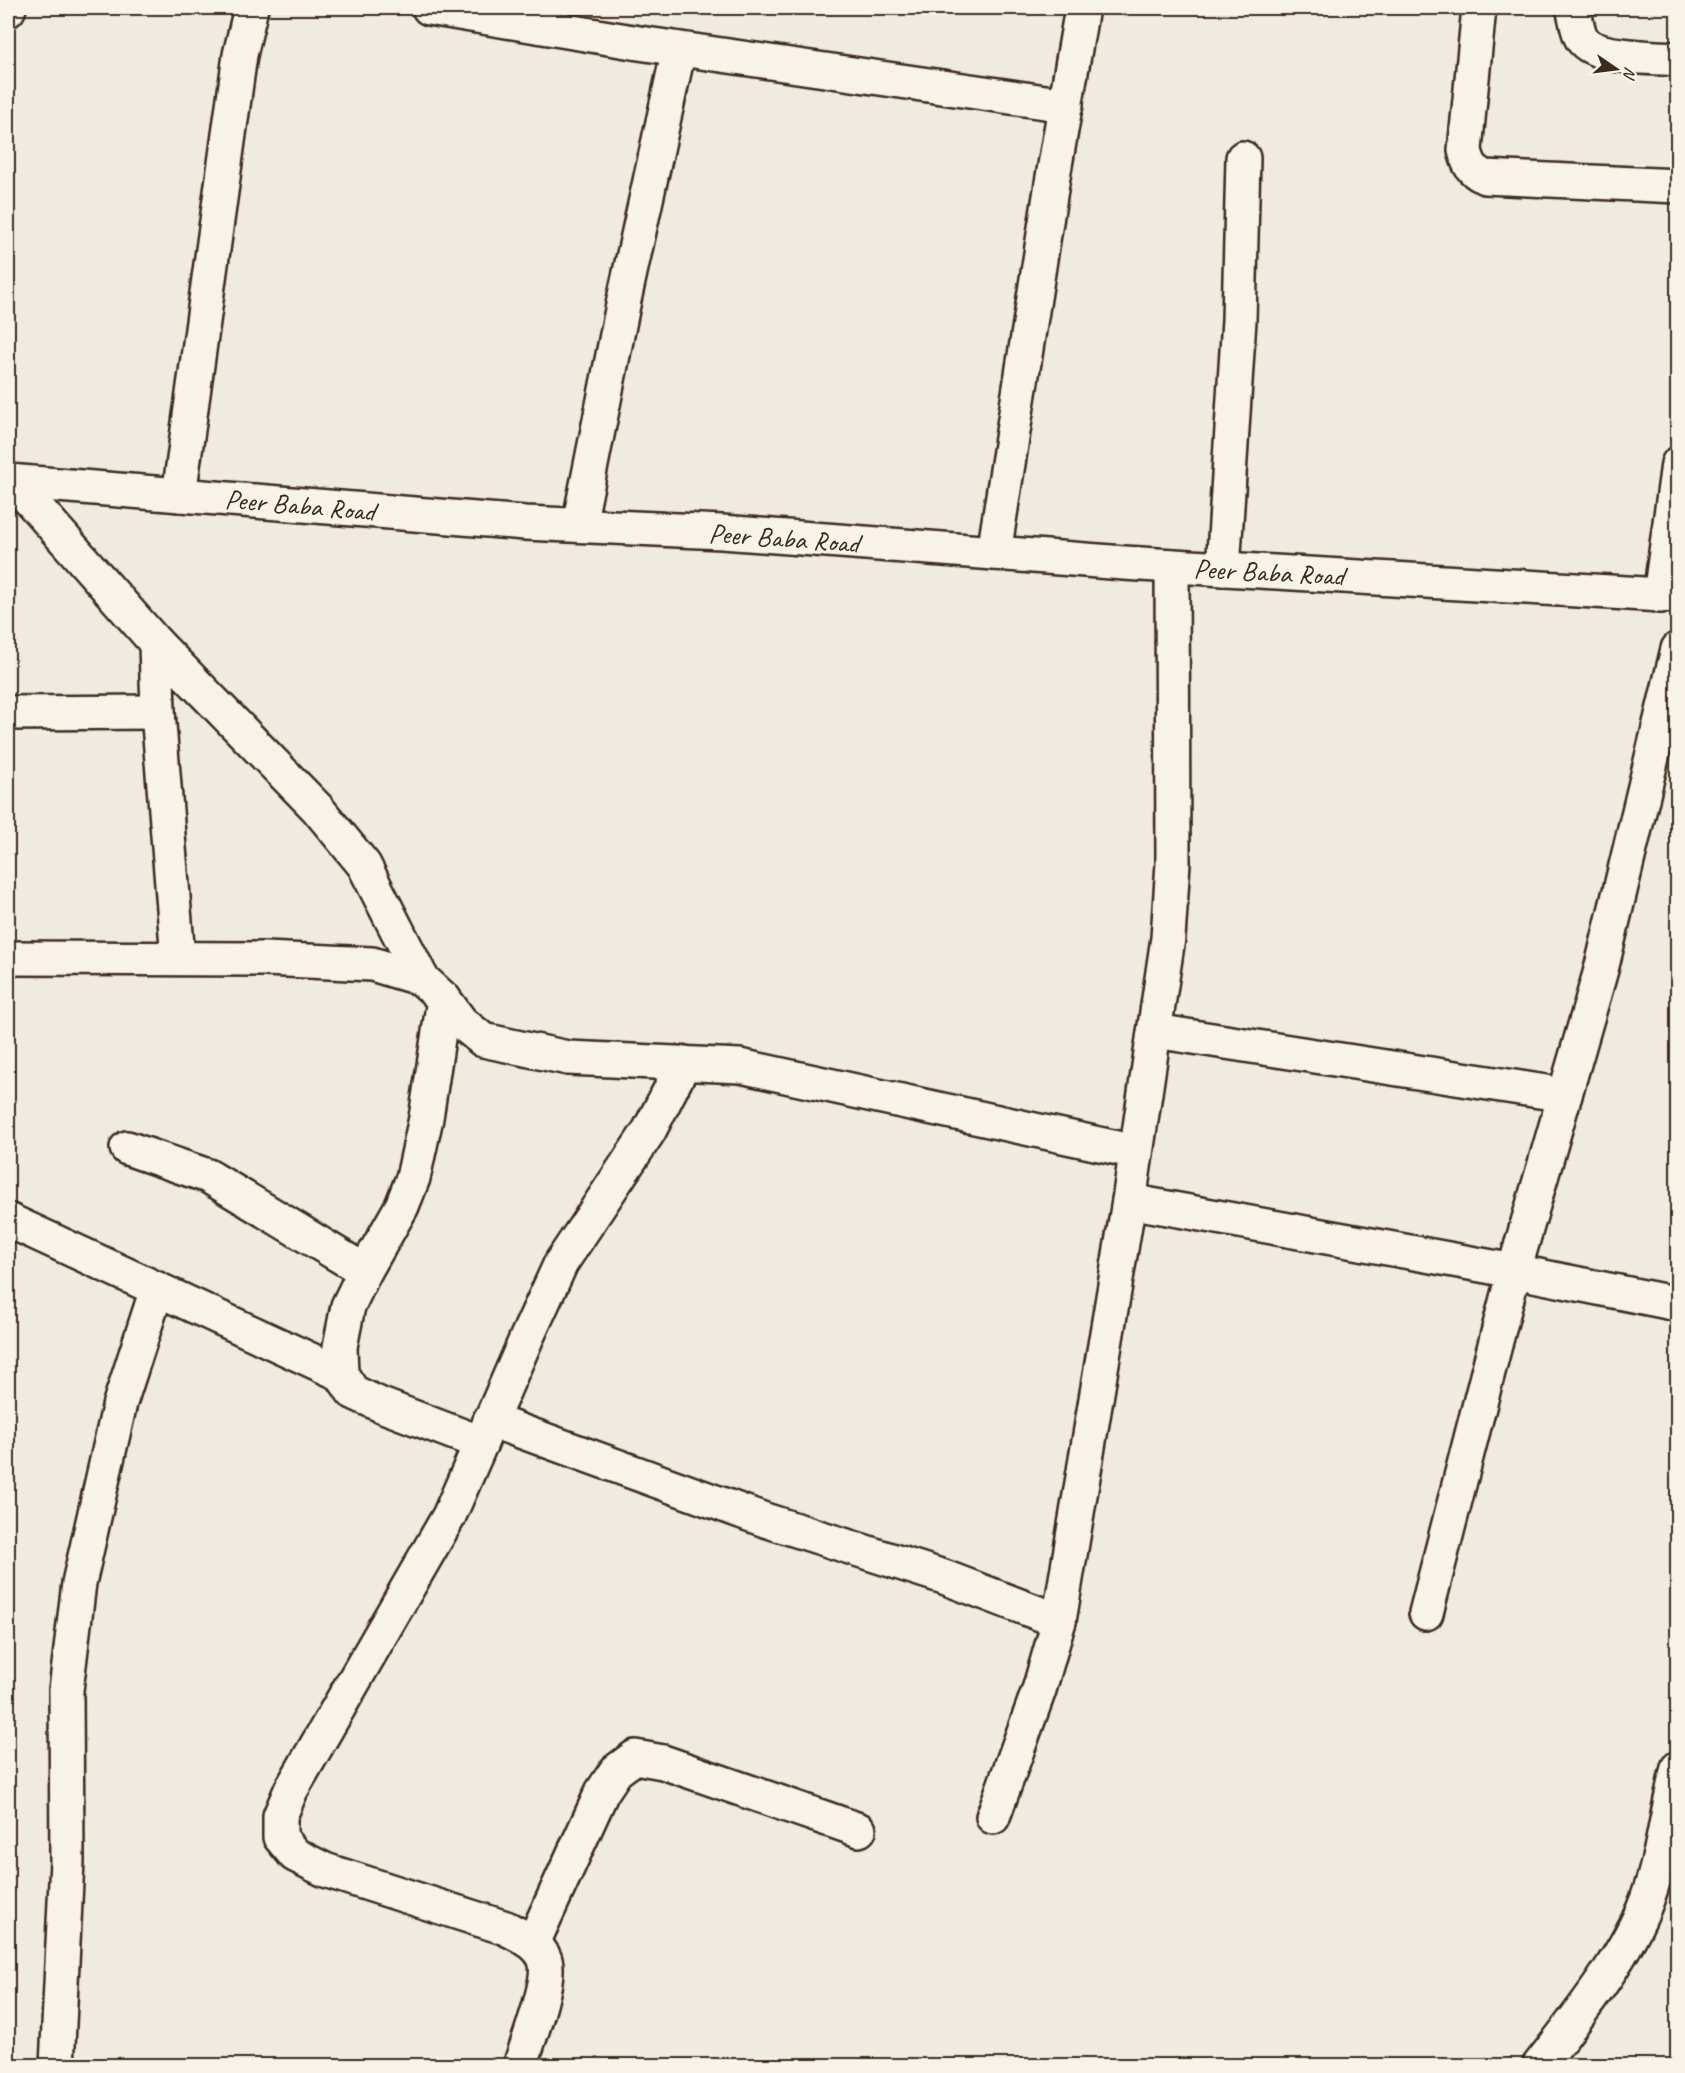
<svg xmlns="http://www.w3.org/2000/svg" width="1685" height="2073" font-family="Caveat,sans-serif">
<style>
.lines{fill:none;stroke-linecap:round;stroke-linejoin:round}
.minor-casing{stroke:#3b2a1e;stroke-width:38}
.major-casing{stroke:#3b2a1e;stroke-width:38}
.minor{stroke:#f7f3e8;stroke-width:33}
.major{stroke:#f7f3e8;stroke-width:33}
.labels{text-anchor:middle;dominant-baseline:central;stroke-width:5;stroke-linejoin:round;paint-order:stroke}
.street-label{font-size:28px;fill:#3b2a1e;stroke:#f7f3e8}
</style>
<rect width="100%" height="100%" fill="#efebe0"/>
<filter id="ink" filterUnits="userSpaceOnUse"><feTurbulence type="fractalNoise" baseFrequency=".0167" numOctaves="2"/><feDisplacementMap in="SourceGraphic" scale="12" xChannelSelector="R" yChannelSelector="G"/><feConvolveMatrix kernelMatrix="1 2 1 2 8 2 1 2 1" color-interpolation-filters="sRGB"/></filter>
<g filter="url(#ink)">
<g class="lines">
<g class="minor-casing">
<g id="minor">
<polyline points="429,8 639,43 1066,105"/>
<path d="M1479 8 1465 150C1468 164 1472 171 1485 177L1678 186"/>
<path d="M1573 8C1576 17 1577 31 1582 39 1595 59 1656 57 1678 59"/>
<polyline points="8,10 9,8"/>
<polyline points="14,482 156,643 317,808 364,865 422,979"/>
<polyline points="179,495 240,55 251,8"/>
<polyline points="579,525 624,300 679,49"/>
<polyline points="994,553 1053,177 1082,8"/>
<polyline points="1223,569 1239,320 1243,158"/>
<polyline points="1660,596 1678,464"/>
<polyline points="156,643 158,712 178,958"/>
<polyline points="8,713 158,712"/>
<polyline points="8,958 265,959 372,964 422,979 444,999 461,1022 483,1040 568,1058 740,1066 1136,1152"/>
<polyline points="444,999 426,1118 413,1178 402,1206 365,1271 348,1306 340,1347 341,1374 353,1392 381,1405 481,1443"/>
<polyline points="1155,1031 1565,1095"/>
<polyline points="127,1148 208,1176 365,1271"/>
<polyline points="1129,1201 1514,1271 1678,1304"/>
<polyline points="8,1220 341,1374"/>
<polyline points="490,1420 765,1520 944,1577 1059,1621"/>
<polyline points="1426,1613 1514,1271 1601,970 1678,649"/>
<polyline points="993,1817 1039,1690 1059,1621 1129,1201 1168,938 1173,863 1172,566"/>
<polyline points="533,1943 602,1792 616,1771 635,1757 663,1762 859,1830"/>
<polyline points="57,2066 67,1861 66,1690 79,1583 120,1403 157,1289"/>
<path d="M520 2066C527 2044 552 1980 545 1960 539 1943 520 1936 506 1928L325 1870 295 1855 280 1837V1816L291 1790 449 1516 527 1337 561 1263 649 1131 684 1063"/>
<path d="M1539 2066C1575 2020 1620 1964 1643 1910 1662 1865 1666 1815 1678 1768"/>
</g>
</g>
<g class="major-casing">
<polyline id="major" points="8,481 525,523 722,532 1124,563 1678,596"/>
</g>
<use href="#minor" class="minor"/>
<use href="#major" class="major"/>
</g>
</g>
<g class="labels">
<g class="street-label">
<text transform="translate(300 505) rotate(5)">Peer Baba Road</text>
<text transform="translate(784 538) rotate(4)">Peer Baba Road</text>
<text transform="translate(1269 572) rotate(3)">Peer Baba Road</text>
</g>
</g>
<rect width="1685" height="2073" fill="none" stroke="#f7f3e8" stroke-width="30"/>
<rect x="15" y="15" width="1655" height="2043" fill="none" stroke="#3b2a1e" stroke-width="2" filter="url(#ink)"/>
<g transform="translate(1616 69) rotate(104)" stroke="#f7f3e8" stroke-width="4.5" paint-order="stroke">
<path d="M0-4.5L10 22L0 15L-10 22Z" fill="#3b2a1e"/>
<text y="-9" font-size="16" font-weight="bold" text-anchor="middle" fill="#3b2a1e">N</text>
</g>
</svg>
